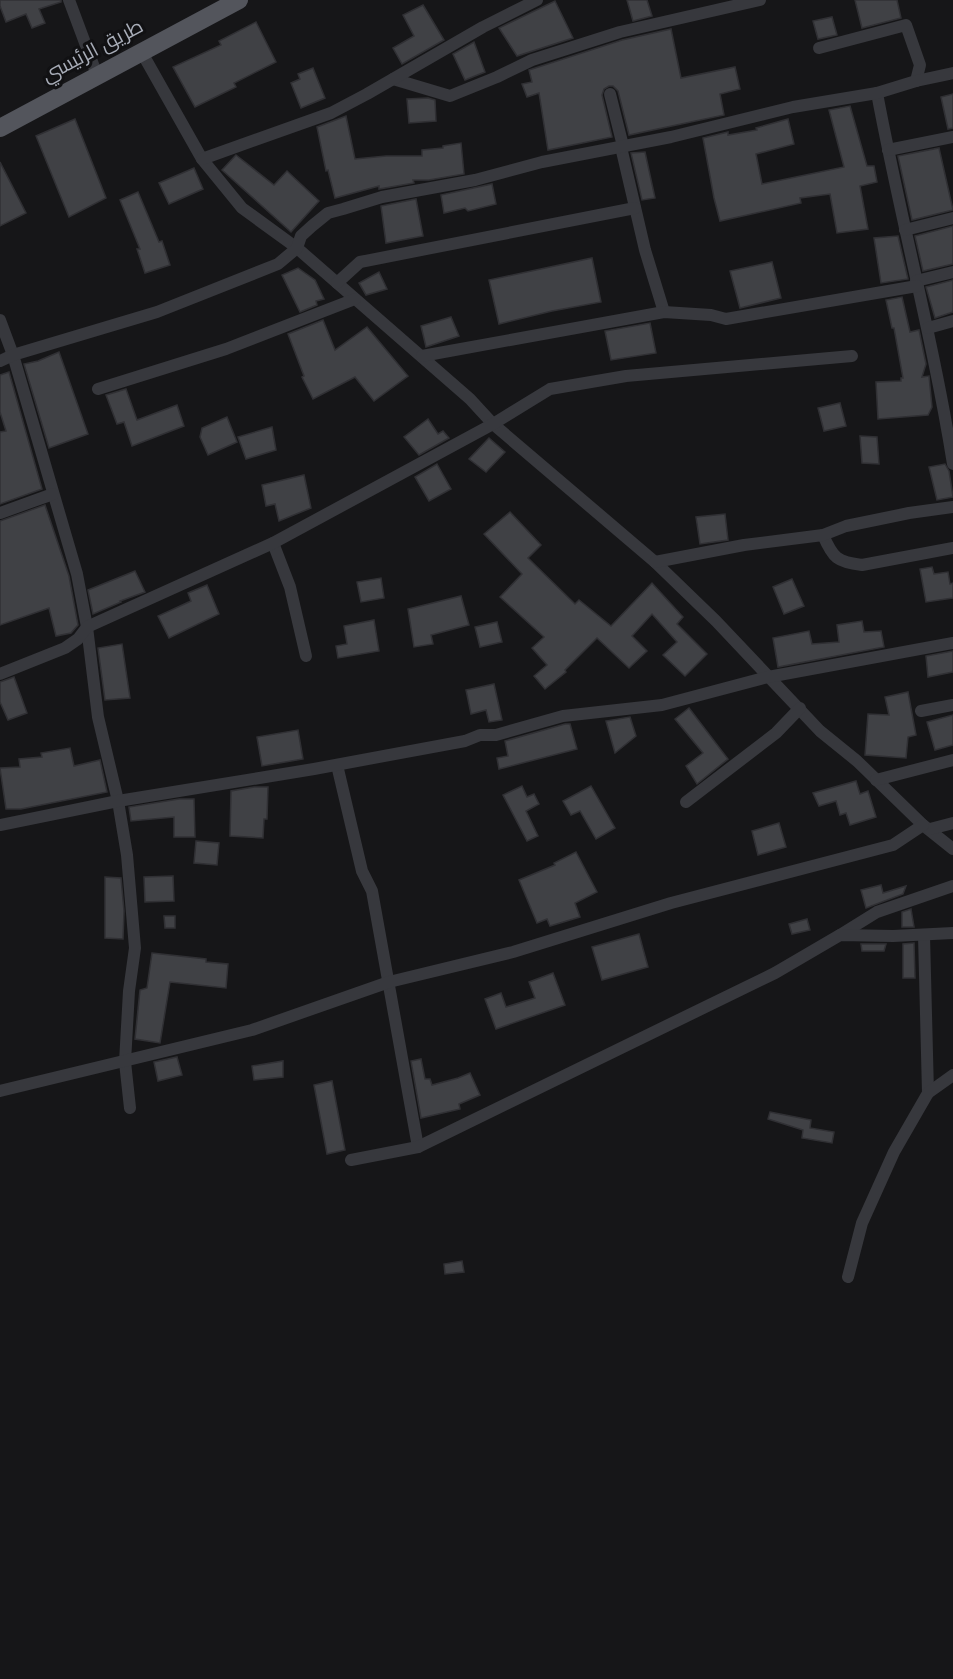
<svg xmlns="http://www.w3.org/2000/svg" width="953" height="1679" font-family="Overpass,Cairo,sans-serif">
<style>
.building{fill:#404145;stroke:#303034;stroke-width:1.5}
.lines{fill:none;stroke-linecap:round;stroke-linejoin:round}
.minor{stroke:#37383d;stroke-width:12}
.primary{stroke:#53555c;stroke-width:18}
.labels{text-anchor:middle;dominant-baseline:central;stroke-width:6;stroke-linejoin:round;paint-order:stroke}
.street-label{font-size:20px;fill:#a8adb8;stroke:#111113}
</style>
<rect width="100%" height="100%" fill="#161618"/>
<g class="building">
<polygon points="0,0 61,0 61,2 39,9 45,23 32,28 26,14 6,22 0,6"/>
<polygon points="627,0 647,0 652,16 633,21"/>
<polygon points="855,0 897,0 901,18 862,28"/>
<polygon points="555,1 573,38 517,56 499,28"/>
<polygon points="423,5 444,40 402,64 393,48 414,36 403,15"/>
<polygon points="832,17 837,35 818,39 813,21"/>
<polygon points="256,22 276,62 234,83 236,87 195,107 173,67 221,45 219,41"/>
<polygon points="671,29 681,78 735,67 740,89 720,94 724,115 629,135 618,91 613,86 609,86 604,89 602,95 612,137 548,150 539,93 527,97 522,84 532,82 529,70 622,40"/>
<polygon points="474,42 485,72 465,80 453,54"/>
<polygon points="313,68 325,98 301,108 291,83 300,79 298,74"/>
<polygon points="953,94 953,128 948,129 941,97"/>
<polygon points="428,98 435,100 436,121 409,123 407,99"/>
<polygon points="850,106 867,166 874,166 877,182 860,186 868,229 837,233 830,194 800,198 801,203 720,221 714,198 703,138 728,132 728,135 757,130 756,128 788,119 794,144 756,154 762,184 844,167 829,110"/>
<polygon points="346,116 355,159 386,156 422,156 422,150 443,148 443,146 461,143 464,174 429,180 413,180 414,183 379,189 379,186 335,198 328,170 326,171 317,127"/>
<polygon points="75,119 106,198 69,217 36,136"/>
<polygon points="939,148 953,210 912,220 898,156"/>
<polygon points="645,152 655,198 642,200 631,153"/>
<polygon points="236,155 274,185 287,171 319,201 291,232 222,170"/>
<polygon points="0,162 26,213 0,226"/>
<polygon points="194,168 203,189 169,204 159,183"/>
<polygon points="492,184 496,204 468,211 465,208 444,213 441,195"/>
<polygon points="138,192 159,242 162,241 170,265 145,273 137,249 140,249 120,200"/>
<polygon points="416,199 423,236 386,243 381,206"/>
<polygon points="953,226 953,264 923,271 915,236"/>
<polygon points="898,236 908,279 881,283 874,238"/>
<polygon points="592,258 601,302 552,311 499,324 489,280"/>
<polygon points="772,262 781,298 740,308 730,271"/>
<polygon points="298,268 315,280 324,299 316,301 317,305 300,312 282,275"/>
<polygon points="379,272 387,289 366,295 359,283"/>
<polygon points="953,280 953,312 935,318 926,287"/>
<polygon points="902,297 910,332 919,330 926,364 922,377 929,376 932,407 928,415 878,419 876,382 901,381 901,378 903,378 894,328 892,328 886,300"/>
<polygon points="451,317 459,336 426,347 421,326"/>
<polygon points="323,320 335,350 367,327 408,376 374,401 355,377 313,399 302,377 304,376 288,334"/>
<polygon points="650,323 656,353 611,360 605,331"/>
<polygon points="59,352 88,434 49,448 24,364 38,361"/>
<polygon points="9,372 42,489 0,504 0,432 6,431 0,412 0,375"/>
<polygon points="126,389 137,420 177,405 184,426 132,446 124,422 117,424 106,395"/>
<polygon points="840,403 846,426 824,431 818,408"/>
<polygon points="227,417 237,442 208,455 200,437 202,428"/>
<polygon points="428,419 438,434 443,431 449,438 419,455 404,437"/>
<polygon points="272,427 276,450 246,459 238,437"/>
<polygon points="860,436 877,437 879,464 862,463"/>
<polygon points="489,438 505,452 486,472 469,459"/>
<polygon points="437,464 451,489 429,501 415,477"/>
<polygon points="945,464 949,471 953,497 937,500 929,467"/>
<polygon points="304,475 311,508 279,521 275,504 266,506 262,485"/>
<polygon points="45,505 69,576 78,625 71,633 56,636 49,608 0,625 0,521"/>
<polygon points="510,512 541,545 528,558 575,604 579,600 611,626 652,583 683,617 677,624 707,654 685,676 663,655 677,642 652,614 632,636 647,651 629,668 597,638 565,670 566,672 545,689 534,676 547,665 532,648 544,637 500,597 522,574 484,534"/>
<polygon points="725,514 728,540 700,544 696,517"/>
<polygon points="932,567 934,574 948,572 950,584 953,583 953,598 926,602 920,569"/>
<polygon points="135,571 145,592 120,601 121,602 93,614 88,590"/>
<polygon points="381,578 384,598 361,602 357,582"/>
<polygon points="792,579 804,606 784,614 773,587"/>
<polygon points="207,585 219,614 169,638 158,616 191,601 188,593"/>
<polygon points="461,596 469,625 431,635 433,644 414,647 408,609"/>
<polygon points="374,620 379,651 338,658 336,646 347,644 344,626"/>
<polygon points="862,621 864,632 881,631 884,647 778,667 773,638 809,631 812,644 839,642 837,625"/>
<polygon points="497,622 502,642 480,647 475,627"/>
<polygon points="122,644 130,698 105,700 98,648"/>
<polygon points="953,651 953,672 928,677 926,656"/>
<polygon points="14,677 27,713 8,720 0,702 0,682"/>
<polygon points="494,684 502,720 489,722 486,710 471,714 466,690"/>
<polygon points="908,692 916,735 908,737 906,758 865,755 868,714 889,715 885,697"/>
<polygon points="689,708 728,759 697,784 686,766 703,753 675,719"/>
<polygon points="953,715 953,745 935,750 927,722"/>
<polygon points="630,717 636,736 615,753 606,721"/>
<polygon points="565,724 570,724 577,749 499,769 497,758 508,756 505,741"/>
<polygon points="298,730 303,759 262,766 257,737"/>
<polygon points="70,748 74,766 100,760 107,792 21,809 6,809 0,768 20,767 19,759 42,757 41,753"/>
<polygon points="856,781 860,794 868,791 876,817 850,825 846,813 840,815 836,801 819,806 813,793"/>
<polygon points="522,786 527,797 534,794 539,804 526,811 538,836 527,841 503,795"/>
<polygon points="591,786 615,828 596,839 580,811 571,815 563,801"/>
<polygon points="254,787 268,787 267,819 264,819 263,838 230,836 231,791"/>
<polygon points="179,799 194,799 195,837 174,837 174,817 131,821 129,807"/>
<polygon points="779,823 786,847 758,855 752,831"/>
<polygon points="196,841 219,843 217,865 194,863"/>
<polygon points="576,852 597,892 575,903 580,917 550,926 547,919 537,923 519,880 555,865 554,863"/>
<polygon points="173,876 174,901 145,902 144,877"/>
<polygon points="105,877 121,878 124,911 123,939 105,938"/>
<polygon points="881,885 883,893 906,886 903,894 866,908 861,890"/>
<polygon points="911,909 914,927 902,927 902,912"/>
<polygon points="164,916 175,916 175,928 165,928"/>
<polygon points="807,919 810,930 792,934 789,924"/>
<polygon points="639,934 648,967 602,980 592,947"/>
<polygon points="914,943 915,978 903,978 903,944"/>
<polygon points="861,944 886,944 884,951 862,951"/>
<polygon points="152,953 206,959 206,962 228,964 226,988 170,982 160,1043 135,1039 140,990 147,988"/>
<polygon points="553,973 565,1005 496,1029 485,999 501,993 506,1007 535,998 529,982"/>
<polygon points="177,1057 182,1075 158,1081 154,1062"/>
<polygon points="421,1059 425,1079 430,1079 432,1085 458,1078 470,1073 480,1095 459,1104 460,1109 421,1118 411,1061"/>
<polygon points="283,1061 283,1077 254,1080 252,1066"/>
<polygon points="332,1081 345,1150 327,1154 314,1085"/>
<polygon points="770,1112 811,1120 810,1128 834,1132 832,1143 802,1138 803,1130 768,1119"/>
<polygon points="462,1261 464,1272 445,1274 444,1264"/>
</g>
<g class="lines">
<g class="minor">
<polyline points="69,0 97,75"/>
<polyline points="819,48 906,25 920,65 916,81"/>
<polyline points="141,51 202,159 242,208 297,248 470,399 493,424 655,562 716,621 820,731 857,761 923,825 953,849"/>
<polyline points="393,79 450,96 497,77 532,60 620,32 760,0"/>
<path d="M877 93C900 217 933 339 953 464"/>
<polyline points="610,94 623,146"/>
<polyline points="621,147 645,250 664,312"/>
<polyline points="888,150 953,137"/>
<polyline points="202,159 331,113 367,94 483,27 537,0"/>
<polyline points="905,230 953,218"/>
<polyline points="916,281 953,272"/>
<polyline points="337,283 360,262 635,208"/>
<polyline points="0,320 13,355 77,574 87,627 98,717 118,801 127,855 135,948 129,991 125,1062 130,1108"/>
<polyline points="928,328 953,321"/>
<polyline points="422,356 664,312 711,315 726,319 917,286"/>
<polyline points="0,361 13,355 157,312 278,264 297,248 301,236 312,226 328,213 343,209 382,197 475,180 542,162 671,137 793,107 877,93 916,81 953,73"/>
<polyline points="98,389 226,349 355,299"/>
<polyline points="0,513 53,494"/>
<path d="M823 535C833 558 837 562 862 565L953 548"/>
<polyline points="273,543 290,587 306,656"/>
<polyline points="655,562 744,545 823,535 846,526 909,513 953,507"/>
<polyline points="0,674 65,648 78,639 87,627 273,543 493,424 550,389 626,376 852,356"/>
<polyline points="921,711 953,705"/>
<polyline points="337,765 362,871 372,891 418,1147"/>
<polyline points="876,780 953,760"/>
<polyline points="686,802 776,733 800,708"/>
<polyline points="0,825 118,801 314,769 465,741 480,735 496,735 563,716 662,705 768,677 953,643"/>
<polyline points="930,829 953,823"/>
<polyline points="840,935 877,912 953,886"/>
<polyline points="924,935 928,1093"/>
<polyline points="0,1091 252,1030 389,982 513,952 671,903 893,845 923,825"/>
<polyline points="351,1160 418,1147 775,973 840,935 893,936 953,933"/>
<polyline points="848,1277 862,1223 894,1152 928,1093 953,1075"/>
</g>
<polyline class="primary" points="0,128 239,0"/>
</g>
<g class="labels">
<g class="street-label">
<text transform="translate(93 52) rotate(-28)">طريق الرئيسي</text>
</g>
</g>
</svg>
